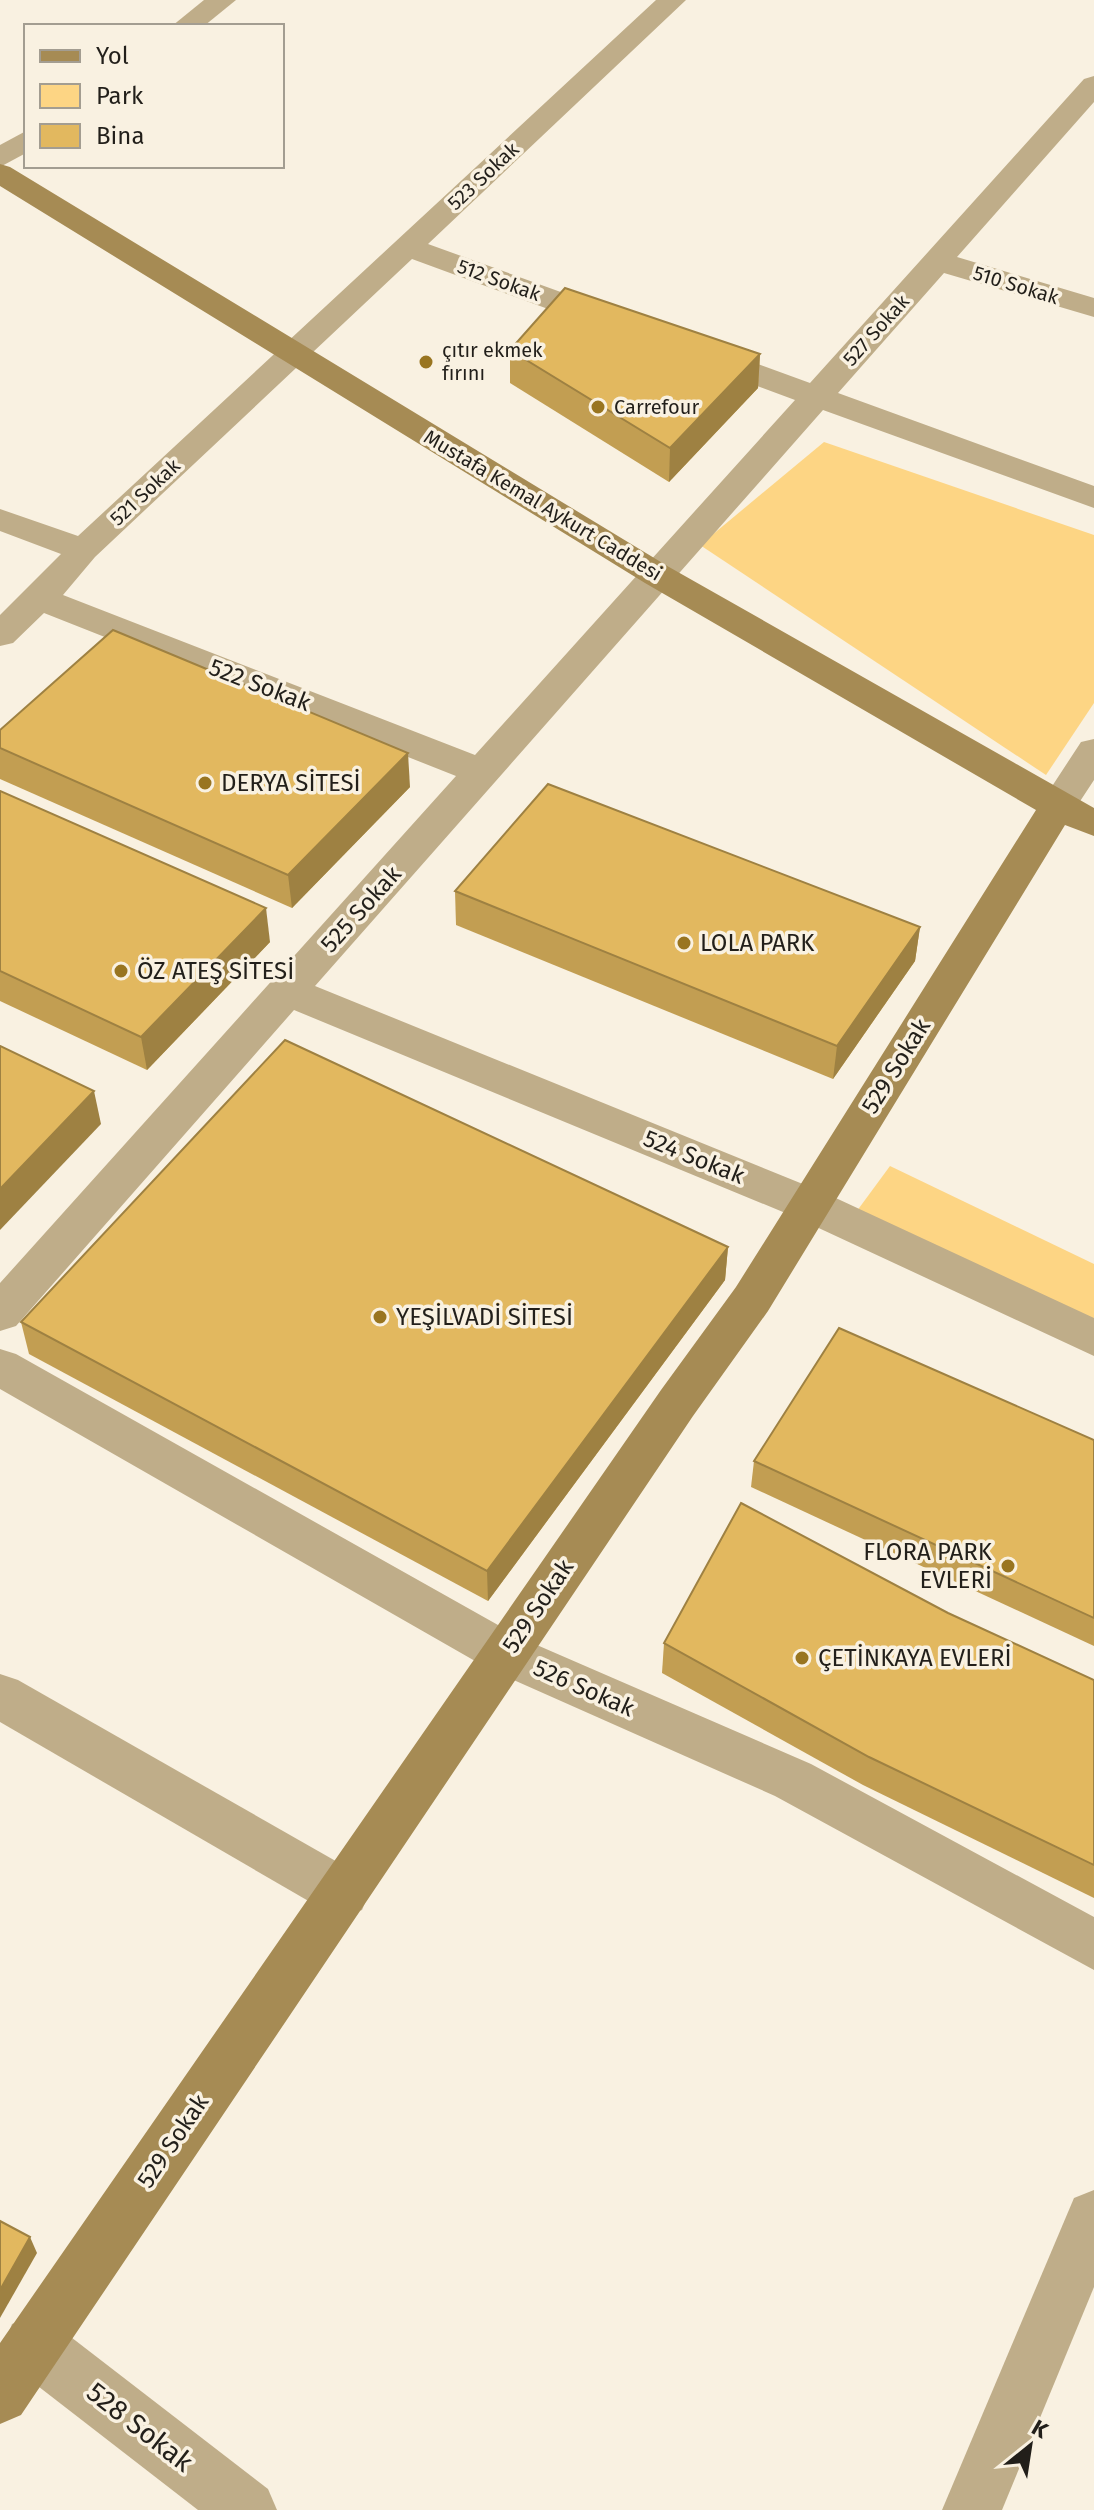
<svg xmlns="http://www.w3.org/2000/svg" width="1094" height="2510" font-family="'Fira Sans',sans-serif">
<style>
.green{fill:#fdd584}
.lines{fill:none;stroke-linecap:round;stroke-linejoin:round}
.street{fill:#bfad89;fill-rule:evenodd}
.secondary{fill:#a68b54;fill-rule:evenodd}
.wall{fill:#c29e52}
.shaded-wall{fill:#9e8142}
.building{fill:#e2b85f;stroke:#9e8142;stroke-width:2}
.poi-dot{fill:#997520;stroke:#f9f1e1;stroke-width:3}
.labels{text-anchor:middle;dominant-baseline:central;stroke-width:7;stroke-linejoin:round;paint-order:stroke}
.far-street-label{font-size:20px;fill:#221f1a;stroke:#f9f1e1}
.far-poi-label{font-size:20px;fill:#221f1a;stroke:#f9f1e1;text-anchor:start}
.street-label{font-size:24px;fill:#221f1a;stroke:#f9f1e1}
.poi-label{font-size:24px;fill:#221f1a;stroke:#f9f1e1;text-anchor:start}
.near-street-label{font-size:28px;fill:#221f1a;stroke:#f9f1e1}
</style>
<rect width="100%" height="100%" fill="#f9f1e1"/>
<g class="green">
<polygon points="824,442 1094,535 1094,703 1046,775 700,545"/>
<polygon points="890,1166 1094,1264 1094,1333 851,1219"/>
</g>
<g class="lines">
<g class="street">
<polygon points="204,0 236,0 204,26 172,26"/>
<polygon points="656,0 686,0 428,244 619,313 624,320 619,327 597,327 412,259 95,557 63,595 475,755 795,400 692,362 687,355 692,348 703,345 714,348 810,383 1084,79 1094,76 1094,102 957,257 1094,298 1094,317 944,273 838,393 1094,486 1094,508 823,410 315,986 825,1193 1094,1318 1094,1356 795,1217 294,1010 16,1326 0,1331 0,1283 456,776 44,613 13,643 0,646 0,615 61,554 0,531 0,509 78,536"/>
<polygon points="26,131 26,153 0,167 0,145"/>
<polygon points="1094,739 1094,780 1071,815 1058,819 1045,815 1039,806 1045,797 1081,742"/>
<polygon points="0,1349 16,1354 523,1639 811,1764 1094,1917 1094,1970 775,1796 489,1669 0,1389"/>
<polygon points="0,1674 18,1680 362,1876 369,1893 362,1910 343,1917 324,1910 0,1722"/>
<polygon points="1094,2190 1094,2287 1002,2510 942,2510 1074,2198"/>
<polygon points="33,2316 54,2324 268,2489 277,2510 198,2510 12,2366 4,2345 12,2324"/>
</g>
<polygon class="secondary" points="0,164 10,167 669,567 1094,808 1094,836 1065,825 768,1311 693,1416 21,2415 0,2424 0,2343 661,1390 736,1287 1036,810 645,583 0,186"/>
</g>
<g class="wall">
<polygon points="510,350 760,354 758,388 669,482 510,383"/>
<polygon points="0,730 410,787 292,908 0,779"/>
<polygon points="0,791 270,942 147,1070 0,1001"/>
<polygon points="455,891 920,927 915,961 833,1079 456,925"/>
<polygon points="728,1247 725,1280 488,1601 29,1354 21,1322"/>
<polygon points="1094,1440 1094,1646 751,1487 754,1461"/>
<polygon points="664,1643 1094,1680 1094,1898 863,1785 662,1673"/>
</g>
<g class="shaded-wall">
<polygon points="760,354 758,388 669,482 670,448"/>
<polygon points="408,753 410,787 292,908 288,875"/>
<polygon points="266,908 270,942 147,1070 141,1037"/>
<polygon points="920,927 915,961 833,1079 837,1046"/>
<polygon points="94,1091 101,1124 0,1230 0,1189"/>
<polygon points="728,1247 725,1280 488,1601 487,1571"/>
<polygon points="30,2237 37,2253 0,2318 0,2290"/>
</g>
<g class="building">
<polygon points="565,288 760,354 670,448 510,350"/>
<polygon points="113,630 408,753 288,875 0,748 0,730"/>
<polygon points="548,784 920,927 837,1046 455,891"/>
<polygon points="0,791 266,908 141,1037 0,971"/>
<polygon points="285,1040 728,1247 487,1571 21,1322"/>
<polygon points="0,1046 94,1091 0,1189"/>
<polygon points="839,1328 1094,1440 1094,1618 754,1461"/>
<polygon points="741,1503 948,1613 1094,1680 1094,1865 869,1757 664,1643"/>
<polygon points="0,2221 30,2237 0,2290"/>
</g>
<g class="poi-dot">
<circle cx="426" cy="362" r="8"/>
<circle cx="598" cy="407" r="8"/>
<circle cx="205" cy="783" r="8"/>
<circle cx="684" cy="943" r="8"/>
<circle cx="121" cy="971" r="8"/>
<circle cx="380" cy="1317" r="8"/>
<circle cx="1008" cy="1566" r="8"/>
<circle cx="802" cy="1658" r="8"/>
</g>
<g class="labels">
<g class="far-street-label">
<text transform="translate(483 176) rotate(-43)">523 Sokak</text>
<text transform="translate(499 280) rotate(20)">512 Sokak</text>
<text transform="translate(1016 285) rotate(17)">510 Sokak</text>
<text transform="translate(876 330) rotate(-48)">527 Sokak</text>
<text transform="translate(145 492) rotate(-43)">521 Sokak</text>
<text transform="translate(543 505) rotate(31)">Mustafa Kemal Aykurt Caddesi</text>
</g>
<g class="far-poi-label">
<text x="442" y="350">çıtır ekmek<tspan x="442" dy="23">fırını</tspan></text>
<text x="614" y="407">Carrefour</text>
</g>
<g class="street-label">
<text transform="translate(260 685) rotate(21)">522 Sokak</text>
<text transform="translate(361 909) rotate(-48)">525 Sokak</text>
<text transform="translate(896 1066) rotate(-58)">529 Sokak</text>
<text transform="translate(694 1157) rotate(22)">524 Sokak</text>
<text transform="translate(538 1606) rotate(-56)">529 Sokak</text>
<text transform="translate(584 1688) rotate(24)">526 Sokak</text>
<text transform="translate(173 2141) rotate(-56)">529 Sokak</text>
</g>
<g class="poi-label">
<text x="221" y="783">DERYA SİTESİ</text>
<text x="700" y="943">LOLA PARK</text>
<text x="137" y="971">ÖZ ATEŞ SİTESİ</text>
<text x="396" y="1317">YEŞİLVADİ SİTESİ</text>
<text x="992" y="1552" text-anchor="end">FLORA PARK<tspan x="992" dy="28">EVLERİ</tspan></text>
<text x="818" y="1658">ÇETİNKAYA EVLERİ</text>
</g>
<g class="near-street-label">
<text transform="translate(140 2427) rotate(38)">528 Sokak</text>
</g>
</g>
<rect x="24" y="24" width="260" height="144" fill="#f9f1e1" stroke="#a39d91" stroke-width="2"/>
<rect x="40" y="50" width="40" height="12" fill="#a68b54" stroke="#a39d91" stroke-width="2"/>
<text x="96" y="64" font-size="24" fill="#221f1a">Yol</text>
<rect x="40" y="84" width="40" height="24" fill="#fdd584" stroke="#a39d91" stroke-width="2"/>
<text x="96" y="104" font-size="24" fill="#221f1a">Park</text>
<rect x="40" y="124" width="40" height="24" fill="#e2b85f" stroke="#a39d91" stroke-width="2"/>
<text x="96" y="144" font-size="24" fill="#221f1a">Bina</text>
<g transform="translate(1030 2446) rotate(30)" stroke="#f9f1e1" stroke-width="6" paint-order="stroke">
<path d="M0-6L14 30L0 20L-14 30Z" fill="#221f1a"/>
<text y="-12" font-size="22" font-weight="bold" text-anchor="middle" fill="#221f1a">K</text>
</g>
</svg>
